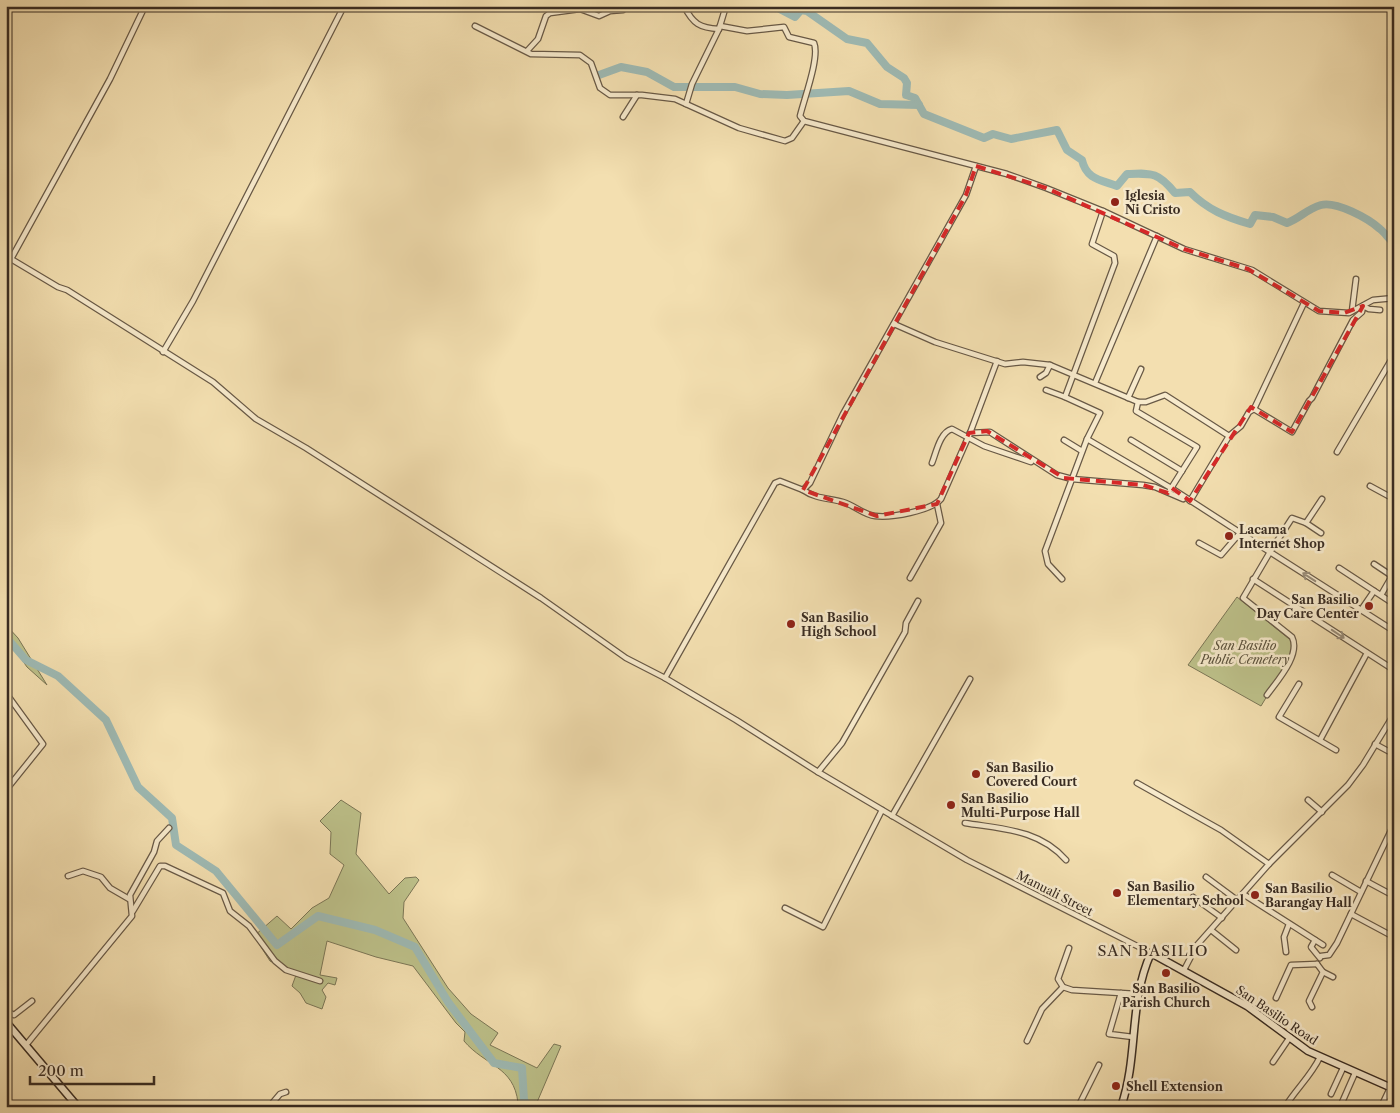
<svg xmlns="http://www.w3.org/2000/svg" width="1400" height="1113" font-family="'Libre Caslon Text',serif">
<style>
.green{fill:#bdc18a;stroke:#7b7656}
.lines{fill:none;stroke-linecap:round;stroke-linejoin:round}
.river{stroke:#9ebab4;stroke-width:8}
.street-casing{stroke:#685946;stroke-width:7}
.secondary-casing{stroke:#392c22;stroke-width:9}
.street{stroke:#f7eacc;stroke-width:4.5}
.secondary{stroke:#f7eacc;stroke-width:6}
.oneway{stroke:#988b77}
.marked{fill:none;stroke:#d62828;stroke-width:4;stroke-dasharray:10 6;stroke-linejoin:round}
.poi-dot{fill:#8f2418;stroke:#f7eacc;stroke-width:2}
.labels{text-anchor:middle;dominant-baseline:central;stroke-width:5;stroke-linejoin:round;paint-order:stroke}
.poi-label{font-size:12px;font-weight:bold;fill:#392c22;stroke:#f7eacc;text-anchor:start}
.park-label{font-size:12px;font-style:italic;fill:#5a513c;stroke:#f7eacc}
.street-label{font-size:12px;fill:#392c22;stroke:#f7eacc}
.quarter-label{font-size:15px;letter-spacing:1px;fill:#392c22;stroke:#f7eacc}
</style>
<rect width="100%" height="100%" fill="#f3dfb0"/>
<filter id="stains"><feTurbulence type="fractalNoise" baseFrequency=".004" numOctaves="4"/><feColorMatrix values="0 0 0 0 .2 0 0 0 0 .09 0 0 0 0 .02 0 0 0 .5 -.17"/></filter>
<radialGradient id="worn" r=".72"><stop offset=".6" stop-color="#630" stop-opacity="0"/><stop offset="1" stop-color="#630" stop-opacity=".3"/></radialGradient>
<g class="green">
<polygon points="1237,597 1293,642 1290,658 1261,706 1188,665"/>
<polygon points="6,625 18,638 47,685 27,667 6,637"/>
<path d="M341 800 361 813 356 854 389 894 405 878 416 877 419 880 404 902 403 918 448 988 471 1014 498 1033 490 1045 537 1068 554 1044 561 1046 535 1107H510L513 1103H518C514 1066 485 1066 464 1041L465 1032 456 1023 413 966 376 957 327 941 320 975 337 978 335 985 328 983 322 990 326 997 322 1009 306 1003 300 993 292 986 296 975 270 961 254 936 277 916 291 929 312 908 329 898 344 865 330 854 331 832 320 821Z"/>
</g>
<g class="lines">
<g class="river">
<path d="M774 6 795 17 801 10 807 11 847 39 867 43 887 67 904 78 907 83 906 95 915 98 924 114 984 138 993 134 1011 139 1057 130 1067 150 1082 160C1086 179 1101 180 1117 186L1127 174C1152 173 1158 172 1175 193L1190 192C1208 210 1226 217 1250 224L1255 215 1273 217 1287 223C1300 218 1307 209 1321 205 1336 201 1368 218 1380 229 1385 233 1389 239 1394 243"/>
<polyline points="599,75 621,67 647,72 674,87 735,87 760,94 787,95 849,91 880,104 919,105"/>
<polyline points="6,637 26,660 58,676 106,720 138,787 172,818 176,845 216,871 277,945 318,916 375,930 415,947 448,1002 494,1063 522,1068 524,1100 529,1107"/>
</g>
<g class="street-casing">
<g id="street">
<path d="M684 6C693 24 700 28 719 29"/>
<polyline points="475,26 531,54 580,55 591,63 600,88 610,95 642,95 675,99 739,128 785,141 792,138 804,121"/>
<path d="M720 26 747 31 784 27 789 37 814 43C820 57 804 99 800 116L804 121 1007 174 1046 188 1103 211 1184 249 1252 270 1319 311 1349 313 1373 300 1394 298"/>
<polyline points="527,51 538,39 546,16 550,13 580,9 599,16 610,11 623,10 627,6"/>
<polyline points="686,104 692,84 719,29 726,6"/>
<polyline points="623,117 637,95"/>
<polyline points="1103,211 1092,244 1114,256 1115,263 1065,397 1100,413 1087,439 1171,488 1270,552 1292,518 1306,523 1322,499"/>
<polyline points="6,256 58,287 67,290 213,382 256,419 306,448 541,598 626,658 665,678 736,720 818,772 967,860 1151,953"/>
<polyline points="11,259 110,79 145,6"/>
<polyline points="1352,311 1356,279"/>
<polyline points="894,324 935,342 1005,364 1023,362 1050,365 1138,402 1146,402 1165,395 1229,436"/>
<polyline points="163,352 193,301 344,6"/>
<polyline points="1040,377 1046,373 1050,365"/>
<polyline points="1095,383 1157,236"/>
<polyline points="1046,390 1065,397"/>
<polyline points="1128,398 1141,369"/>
<polyline points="1138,402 1136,411 1197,447 1170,490"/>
<polyline points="1254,409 1292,432 1309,401 1312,398 1353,320 1362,312 1363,306 1369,309 1380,310"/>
<polyline points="970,433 990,432 1057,475 1072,479 1087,439"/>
<polyline points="1064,440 1082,451"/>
<polyline points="1131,440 1182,471"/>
<polyline points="1337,452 1394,355"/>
<path d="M932 463C936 453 940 432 952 429L984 446 1031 462"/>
<polyline points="1370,486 1394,499"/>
<path d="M803 490C816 499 829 498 843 502 854 505 864 515 875 516 891 518 931 511 941 499L970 433 997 361"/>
<polyline points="1190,501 1229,436 1241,426 1249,412 1254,409 1304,303"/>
<polyline points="1306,523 1321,533"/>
<polyline points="1199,543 1221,555 1240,533"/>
<polyline points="1374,564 1392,576 1381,595"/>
<polyline points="1339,568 1394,604"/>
<polyline points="910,578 941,523 937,504"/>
<polyline points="1062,579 1048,564 1045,551 1072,479 1143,485 1155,487 1183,499"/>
<polyline points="1253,579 1394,670"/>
<polyline points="1361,610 1374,591"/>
<polyline points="665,678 775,483 780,481 803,490 810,483 843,414 966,195 976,166"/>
<polyline points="1299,684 1279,717 1336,750"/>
<polyline points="6,693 43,744 6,790"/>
<path d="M1267 695C1277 681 1301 655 1292 637L1243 598 1270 552 1394 631"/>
<polyline points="1320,740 1367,653"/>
<polyline points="1375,744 1388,751"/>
<polyline points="818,772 842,743 905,632 906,623 918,601"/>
<polyline points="1137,783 1221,830 1269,864"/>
<polyline points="1308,800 1322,812"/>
<polyline points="892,816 970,679"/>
<path d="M965 823C1001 829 1039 829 1066 860"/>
<polyline points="1332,875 1361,892"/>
<polyline points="68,876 83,871 101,877 110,888 129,899"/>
<polyline points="1206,877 1237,900"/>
<polyline points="1366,881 1394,896"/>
<polyline points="1243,894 1323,945"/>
<polyline points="1193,897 1222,918"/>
<polyline points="785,908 823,927 882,810"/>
<polyline points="133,911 160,866 165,866 223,893 230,911 249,926 275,961 286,970 320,981"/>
<polyline points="1351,914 1394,937"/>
<polyline points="1211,930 1236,950"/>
<polyline points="1315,940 1311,947 1320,958"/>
<polyline points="1286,952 1284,937 1289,924"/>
<polyline points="1321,956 1329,955 1337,943 1394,824"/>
<polyline points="1184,970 1197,945 1269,864 1348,785 1363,765 1394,714"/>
<polyline points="1323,972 1333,977"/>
<polyline points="1063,987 1058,979 1069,948"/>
<polyline points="1121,993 1109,1034 1133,1037"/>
<polyline points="1276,998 1291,965 1317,964"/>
<polyline points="1312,1007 1309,1001 1323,972 1317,964"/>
<polyline points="6,1011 14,1015 32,1001"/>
<polyline points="1027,1041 1042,1009 1063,987 1072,990 1137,994"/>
<polyline points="26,1045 132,916 130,895 154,852 157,841 169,828"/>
<polyline points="1273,1062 1290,1037"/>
<polyline points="1331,1094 1343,1068"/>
<polyline points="269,1107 280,1094 286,1092"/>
<polyline points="1078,1107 1099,1065"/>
<path d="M1285 1107C1296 1089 1311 1076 1320 1057"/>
<polyline points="1340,1107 1355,1073"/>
<polyline points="1381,1107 1390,1088"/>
</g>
</g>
<g class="secondary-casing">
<g id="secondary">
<polyline points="6,1022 78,1107"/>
<path d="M1121 1107C1139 1055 1128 1004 1151 953L1247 1006 1308 1051 1394 1089"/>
</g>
</g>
<use href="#street" class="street"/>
<use href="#secondary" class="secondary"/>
</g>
<defs><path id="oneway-shaft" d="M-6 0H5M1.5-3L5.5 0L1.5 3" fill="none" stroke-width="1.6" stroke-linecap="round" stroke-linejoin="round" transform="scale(1.25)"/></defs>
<g class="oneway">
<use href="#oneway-shaft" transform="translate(1309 577) rotate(-147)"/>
<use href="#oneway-shaft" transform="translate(1338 634) rotate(34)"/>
</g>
<path class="marked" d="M976 166 1046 188 1184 249 1248 269 1319 311 1344 313 1363 306 1292 432 1251 407 1190 501 1172 488 1168 493 1143 485 1064 478 987 431 969 433 937 504 877 516 803 490 966 195Z"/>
<g class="poi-dot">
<circle cx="1115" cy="202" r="5"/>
<circle cx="1229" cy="536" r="5"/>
<circle cx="1369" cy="606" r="5"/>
<circle cx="791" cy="624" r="5"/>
<circle cx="976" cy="774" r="5"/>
<circle cx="951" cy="805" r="5"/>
<circle cx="1117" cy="893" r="5"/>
<circle cx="1255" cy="895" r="5"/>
<circle cx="1166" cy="973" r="5"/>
<circle cx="1116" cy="1086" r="5"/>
</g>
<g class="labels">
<g class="poi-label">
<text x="1125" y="195">Iglesia<tspan x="1125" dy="14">Ni Cristo</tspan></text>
<text x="1239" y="529">Lacama<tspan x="1239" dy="14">Internet Shop</tspan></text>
<text x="1359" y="599" text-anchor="end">San Basilio<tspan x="1359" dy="14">Day Care Center</tspan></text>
<text x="801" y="617">San Basilio<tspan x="801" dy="14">High School</tspan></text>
<text x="986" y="767">San Basilio<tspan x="986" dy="14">Covered Court</tspan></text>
<text x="961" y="798">San Basilio<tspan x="961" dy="14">Multi-Purpose Hall</tspan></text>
<text x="1127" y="886">San Basilio<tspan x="1127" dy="14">Elementary School</tspan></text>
<text x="1265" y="888">San Basilio<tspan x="1265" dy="14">Barangay Hall</tspan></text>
<text x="1166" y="988" text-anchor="middle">San Basilio<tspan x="1166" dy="14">Parish Church</tspan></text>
<text x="1126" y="1086">Shell Extension</text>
</g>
<g class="park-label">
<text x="1245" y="645">San Basilio<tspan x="1245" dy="14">Public Cemetery</tspan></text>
</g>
<g class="street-label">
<text transform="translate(1055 893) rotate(27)">Manuali Street</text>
<text transform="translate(1277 1015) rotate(34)">San Basilio Road</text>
</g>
<g class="quarter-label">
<text x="1153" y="950">SAN BASILIO</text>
</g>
</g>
<rect width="1400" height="1113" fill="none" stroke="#f3dfb0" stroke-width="25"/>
<rect x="8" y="8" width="1385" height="1098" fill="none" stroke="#392c22" stroke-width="2.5"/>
<rect x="12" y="12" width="1375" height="1088" fill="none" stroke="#392c22"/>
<path d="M30 1076v8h124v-8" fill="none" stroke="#392c22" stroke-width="2.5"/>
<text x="38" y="1076" font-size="15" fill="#392c22" stroke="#f7eacc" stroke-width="4" paint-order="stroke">200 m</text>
<rect width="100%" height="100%" filter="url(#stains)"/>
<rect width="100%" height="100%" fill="url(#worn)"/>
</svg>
